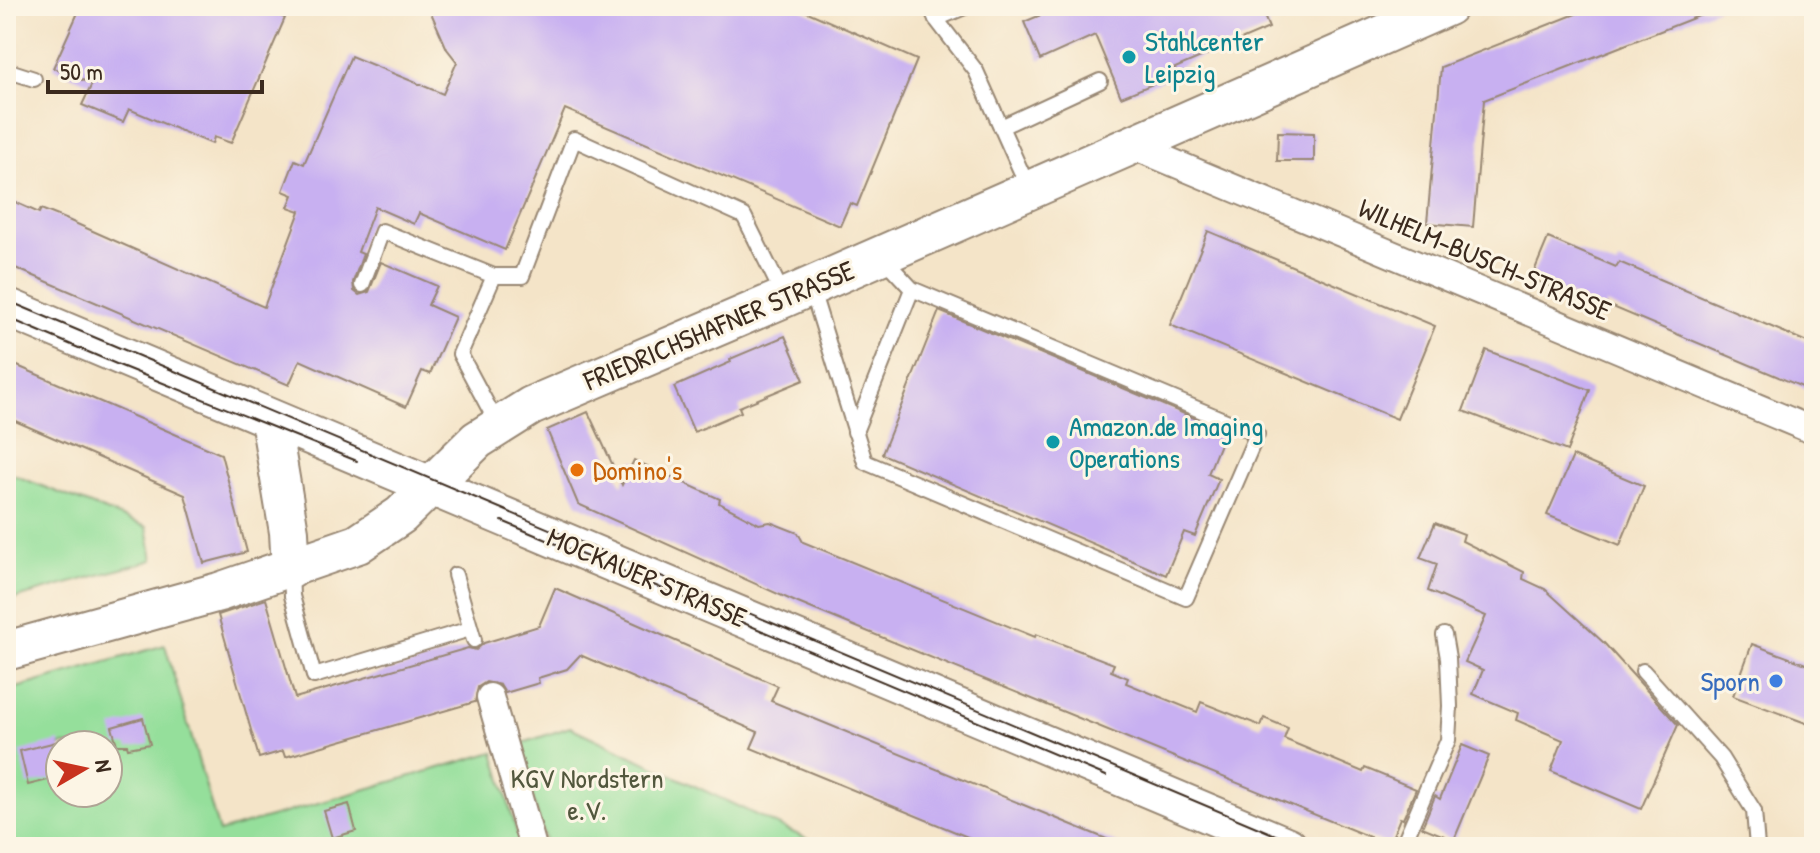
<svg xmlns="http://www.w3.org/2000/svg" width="1820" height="853" font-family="'Patrick Hand',sans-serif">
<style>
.garden{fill:#95df9b;stroke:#68845c;stroke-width:2;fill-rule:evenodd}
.building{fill:#c8b0f1}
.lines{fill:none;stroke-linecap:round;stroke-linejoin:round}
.lane-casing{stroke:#988773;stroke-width:18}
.street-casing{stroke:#988773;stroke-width:30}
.secondary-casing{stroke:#988773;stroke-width:42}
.lane{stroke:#fff;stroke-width:14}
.street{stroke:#fff;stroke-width:26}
.secondary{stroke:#fff;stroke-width:38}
.tram{stroke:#3b2a1e;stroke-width:2}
.culture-dot{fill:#0f9aa8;stroke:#fcf5e5;stroke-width:3}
.food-dot{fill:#e8710a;stroke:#fcf5e5;stroke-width:3}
.shop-dot{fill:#3f7fe0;stroke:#fcf5e5;stroke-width:3}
.labels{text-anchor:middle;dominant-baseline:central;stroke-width:6;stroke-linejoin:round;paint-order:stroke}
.culture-label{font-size:28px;fill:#0d838f;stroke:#fcf5e5;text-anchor:start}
.street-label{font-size:28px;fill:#3b2a1e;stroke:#fcf5e5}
.food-label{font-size:28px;fill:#c56008;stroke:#fcf5e5;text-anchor:start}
.shop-label{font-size:28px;fill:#366cbe;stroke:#fcf5e5;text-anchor:end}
.park-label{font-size:28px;fill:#52573d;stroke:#fcf5e5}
</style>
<rect width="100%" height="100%" fill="#fcf5e5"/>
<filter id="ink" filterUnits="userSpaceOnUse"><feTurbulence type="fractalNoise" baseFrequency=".0125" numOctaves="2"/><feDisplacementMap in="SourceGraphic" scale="16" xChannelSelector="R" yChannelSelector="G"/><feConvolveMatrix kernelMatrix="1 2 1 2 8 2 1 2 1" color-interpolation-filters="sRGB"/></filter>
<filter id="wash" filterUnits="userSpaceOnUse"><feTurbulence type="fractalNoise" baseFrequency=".006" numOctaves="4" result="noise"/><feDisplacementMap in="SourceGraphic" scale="32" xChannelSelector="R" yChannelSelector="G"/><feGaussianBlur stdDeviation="1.8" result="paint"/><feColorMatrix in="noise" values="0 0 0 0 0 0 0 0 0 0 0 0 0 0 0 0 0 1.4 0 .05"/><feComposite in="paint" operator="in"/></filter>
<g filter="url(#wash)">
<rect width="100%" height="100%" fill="#f4e4c8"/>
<g class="garden">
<polygon points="6,472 147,527 153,560 6,601"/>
<path d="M165 645 219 832 494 752 521 847H6V691ZM60 745H108V793H60Z"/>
<polygon points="570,727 824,847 547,847 517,745"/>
</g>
<g id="blocks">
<g class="building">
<polygon points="81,6 258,6 285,18 231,143 214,137 212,144 129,109 123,122 82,105 92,84 53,68"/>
<polygon points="428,6 794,6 917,60 857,206 850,203 840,226 565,109 505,250 419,213 414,224 375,207 358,252 363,254 353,282 354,291 359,295 369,292 381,262 437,286 428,305 455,317 430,374 422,371 406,407 300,360 289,385 6,264 6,198 39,213 41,209 68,220 264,307 300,211 288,207 293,195 283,191 295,160 304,164 351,56 443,94 457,62 447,49"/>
<polygon points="1062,6 1260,6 1269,28 1161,74 1163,80 1121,97 1095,35 1040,60 1024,22"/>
<polygon points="1596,6 1719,8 1484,100 1473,227 1427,223 1441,67"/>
<polygon points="1278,132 1314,133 1314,161 1277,161"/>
<polygon points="1208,231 1435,326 1397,419 1170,325"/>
<polygon points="1548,238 1616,267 1619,262 1814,345 1814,392 1606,304 1604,309 1531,279"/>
<polygon points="939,311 1225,431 1208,474 1219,479 1195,536 1184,532 1166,575 882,454"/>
<polygon points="785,336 804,380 739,407 741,412 694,432 674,387 731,362 730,359"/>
<polygon points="1486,350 1590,390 1567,451 1463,411"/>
<polygon points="6,361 221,454 247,552 204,563 185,495 6,417"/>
<polygon points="588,412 622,485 634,460 720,499 719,503 759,524 770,522 798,533 803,542 1035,637 1036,634 1114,664 1111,671 1128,678 1126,683 1197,712 1201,702 1261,726 1264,718 1288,728 1284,739 1363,772 1365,768 1416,789 1403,819 1400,818 1389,845 798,603 578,504 547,430"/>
<polygon points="1573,456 1644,486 1620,545 1547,515"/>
<polygon points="1435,523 1464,534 1462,541 1524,572 1523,579 1545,589 1604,643 1678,725 1641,809 1551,771 1563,740 1516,720 1518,713 1473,694 1483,670 1465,662 1486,616 1428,591 1437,564 1420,558"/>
<polygon points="555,588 778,686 771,701 1126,847 992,847 751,748 758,732 580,655 567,669 538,678 539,683 505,693 500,685 486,682 478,687 475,702 285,757 283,751 259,758 218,615 266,599 295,698 468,648 476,650 484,643 539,626"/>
<polygon points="1752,644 1814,667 1814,726 1733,696"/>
<polygon points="143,718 150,744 128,748 127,745 117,745 112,727"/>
<polygon points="60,741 60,777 28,785 20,751"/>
<polygon points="1462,745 1489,756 1454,840 1422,827 1435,796 1440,799"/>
<polygon points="349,804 356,831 332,838 324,811"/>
</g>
</g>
</g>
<g filter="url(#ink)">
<use href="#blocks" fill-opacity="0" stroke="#988773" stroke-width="2"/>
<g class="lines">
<g class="lane-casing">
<g id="lane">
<polyline points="930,6 936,19 976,71 1028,187"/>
<polyline points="936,19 967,6"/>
<polyline points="6,70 34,79"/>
<polyline points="1001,127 1100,81"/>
<polyline points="494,276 522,276 574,139 744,216 784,297"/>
<polyline points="362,285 382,231 494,276 460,354 498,425"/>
<polyline points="811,287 865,462 1186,598 1257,434 912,289 883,258"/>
<polyline points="855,432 912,289"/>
<polyline points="291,570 292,596 314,676 470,629"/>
<polyline points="455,575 474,640"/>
<polyline points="1643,671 1721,758 1754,811 1757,847"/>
<polyline points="1402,847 1448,740 1450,706 1448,658 1444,635"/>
</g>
</g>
<g class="street-casing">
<g id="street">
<polyline points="1131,145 1814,431"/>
<polyline points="490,697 533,847"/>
</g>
</g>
<g class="secondary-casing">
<g id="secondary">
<polyline points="6,307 1288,847"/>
<polyline points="270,419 289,532 291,569"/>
<polyline points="6,651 219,592 358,544 401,515 477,440 531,406 784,298 1448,6"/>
</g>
</g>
<use href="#lane" class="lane"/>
<use href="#street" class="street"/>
<use href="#secondary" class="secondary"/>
<g class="tram">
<polyline points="6,300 1304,847"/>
<polyline points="6,317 121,366 357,461"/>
<polyline points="502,521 1106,776"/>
</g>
</g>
</g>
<g class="culture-dot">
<circle cx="1129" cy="57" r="8"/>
<circle cx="1053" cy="442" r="8"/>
</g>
<circle class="food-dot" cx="577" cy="470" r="8"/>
<circle class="shop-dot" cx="1776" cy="681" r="8"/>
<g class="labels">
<g class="culture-label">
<text x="1145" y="41">Stahlcenter<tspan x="1145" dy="32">Leipzig</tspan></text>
<text x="1069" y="426">Amazon.de Imaging<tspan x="1069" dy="32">Operations</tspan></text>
</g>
<g class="street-label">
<text transform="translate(1485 259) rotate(23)">WILHELM-BUSCH-STRASSE</text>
<text transform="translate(719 325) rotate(-23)">FRIEDRICHSHAFNER STRASSE</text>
<text transform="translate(647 577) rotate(23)">MOCKAUER STRASSE</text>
</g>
<g class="food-label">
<text x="593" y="470">Domino's</text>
</g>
<g class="shop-label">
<text x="1760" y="681">Sporn</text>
</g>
<g class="park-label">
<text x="587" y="778">KGV Nordstern<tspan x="587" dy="32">e.V.</tspan></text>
</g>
</g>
<rect width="1820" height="853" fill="none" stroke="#fcf5e5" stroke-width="32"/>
<g transform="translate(84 769) rotate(81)"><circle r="38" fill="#fcf5e5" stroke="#afa495" stroke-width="2"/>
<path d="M0-6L14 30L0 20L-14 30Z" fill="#c8321e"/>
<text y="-12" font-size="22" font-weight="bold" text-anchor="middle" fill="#3b2a1e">N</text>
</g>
<path d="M48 80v12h214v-12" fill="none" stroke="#3b2a1e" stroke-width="4"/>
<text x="60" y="80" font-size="24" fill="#3b2a1e" stroke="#fcf5e5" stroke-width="6" paint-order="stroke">50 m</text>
</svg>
